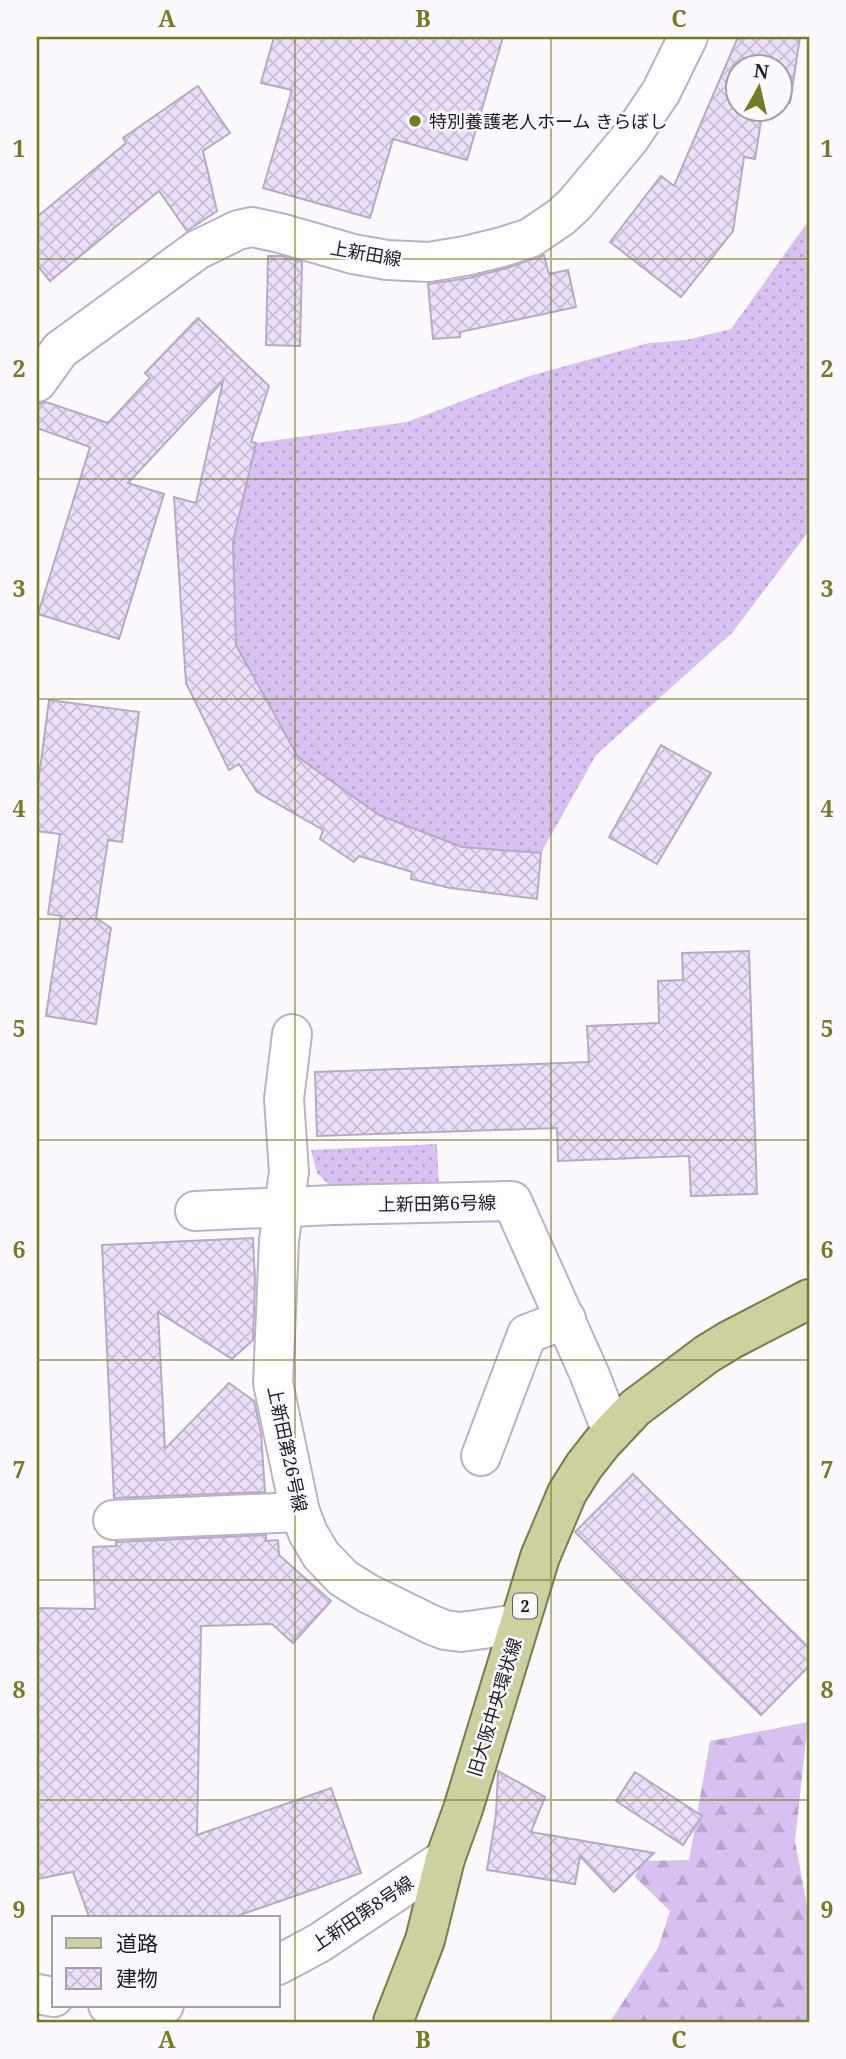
<svg xmlns="http://www.w3.org/2000/svg" width="846" height="2059" font-family="'Noto Serif','Noto Sans JP',serif">
<style>
.grass{fill:url(#grass-dots)}
.forest{fill:url(#forest-firs)}
.building{fill:url(#building-cross-hatch);stroke:#b6abc4;stroke-width:2}
.lines{fill:none;stroke-linecap:round;stroke-linejoin:round}
.minor-casing{stroke:#bcb1ca;stroke-width:42}
.major-casing{stroke:#7b7d4b;stroke-width:42}
.minor{stroke:#fff;stroke-width:38}
.major{stroke:#cdd1a0;stroke-width:38}
.grid{fill:none;stroke:#767a24;stroke-width:2;stroke-opacity:0.55}
.poi-dot{fill:#767a24;stroke:#fbf9fe;stroke-width:2.5}
.labels{text-anchor:middle;dominant-baseline:central;stroke-width:5;stroke-linejoin:round;paint-order:stroke}
.shield{fill:#fbf9fe;stroke:#615e65;stroke-width:2}
.shield-label{font-size:16px;font-weight:bold;fill:#1f1b24}
.poi-label{font-size:18px;fill:#1f1b24;stroke:#fbf9fe;text-anchor:start}
.street-label{font-size:18px;fill:#1f1b24;stroke:#fbf9fe}
.neatline{fill:none;stroke:#767a24;stroke-width:2.5}
.grid-label{font-size:23px;text-anchor:middle;font-weight:bold;fill:#767a24}
</style>
<defs>
<pattern id="grass-dots" width="8" height="8" patternUnits="userSpaceOnUse" patternTransform="scale(1.75)"><rect width="8" height="8" fill="#d7c1f1"/><path d="M2 2h.1M6 6h.1" fill="none" stroke="#b8a5ce" stroke-width="1.8" stroke-linecap="round"/></pattern>
<pattern id="forest-firs" width="22" height="20" patternUnits="userSpaceOnUse" patternTransform="scale(1.75)"><rect width="22" height="20" fill="#d7c1f1"/><path d="M5 1l3.5 6h-7zM16 11l3.5 6h-7z" fill="#b8a5ce"/></pattern>
<pattern id="building-cross-hatch" width="8" height="8" patternUnits="userSpaceOnUse" patternTransform="scale(1.75)"><rect width="8" height="8" fill="#ebdff9"/><path d="M0 0l8 8M0 8l8-8" fill="none" stroke="#c9bfd5"/></pattern>
</defs>
<rect width="100%" height="100%" fill="#fbf9fe"/>
<g class="grass">
<polygon points="809,220 809,531 732,633 596,755 541,853 462,847 379,815 298,757 236,645 233,542 256,443 407,422 526,377 649,343 686,340 731,329"/>
<polygon points="437,1144 439,1186 335,1191 317,1173 311,1150"/>
</g>
<polygon class="forest" points="808,1722 795,1841 809,1917 809,2022 610,2022 658,1948 670,1911 635,1877 641,1861 689,1860 710,1741"/>
<g class="building">
<polygon points="274,37 503,37 467,160 393,139 370,218 263,188 292,90 261,83"/>
<polygon points="738,37 800,37 790,103 780,102 780,66 738,66 738,108 763,108 755,159 744,157 733,231 681,297 610,242 661,176 674,186"/>
<polygon points="198,86 230,133 203,151 217,211 187,231 159,191 50,281 37,265 37,217 126,143 123,138"/>
<polygon points="544,255 549,274 568,270 576,307 460,332 460,337 433,339 428,284 469,278 507,268"/>
<polygon points="268,256 282,256 302,262 300,346 266,345"/>
<polygon points="198,318 269,386 251,442 256,443 233,542 236,645 298,757 379,815 462,847 541,853 537,899 450,888 411,879 412,872 359,856 354,862 320,839 323,830 257,792 239,764 229,770 186,683 174,497 196,503 223,381 128,483 164,494 119,639 38,614 90,447 37,428 37,404 46,402 108,423 150,378 145,373"/>
<polygon points="49,700 139,712 122,842 108,840 96,918 111,928 96,1024 46,1016 61,916 48,914 60,834 37,831 37,792"/>
<polygon points="661,745 711,773 657,864 609,837"/>
<polygon points="749,951 757,1194 691,1196 689,1156 558,1161 557,1128 317,1136 315,1072 589,1062 587,1026 659,1023 658,981 683,980 682,953"/>
<polygon points="253,1238 255,1280 253,1340 232,1359 158,1312 165,1449 229,1383 254,1401 261,1433 265,1492 114,1498 102,1245"/>
<polygon points="633,1474 809,1648 809,1666 761,1715 575,1532"/>
<polygon points="266,1535 266,1541 278,1540 279,1555 331,1601 293,1643 272,1624 201,1626 197,1835 331,1788 361,1873 234,1917 89,1917 73,1872 37,1879 37,1608 95,1609 93,1547 116,1546 116,1542"/>
<polygon points="498,1771 545,1797 531,1832 654,1853 614,1892 580,1856 575,1884 487,1870 496,1815"/>
<polygon points="635,1772 702,1816 683,1845 616,1801"/>
</g>
<g class="lines">
<g class="minor-casing">
<g id="minor">
<polyline points="37,382 60,350 197,250 238,230 252,227 280,233 353,254 387,260 429,262 465,256 502,247 530,238 561,217 575,204 630,138 661,92 688,37"/>
<polyline points="292,1034 284,1099 289,1172 279,1240 273,1383 300,1512 308,1533 321,1555 343,1578 367,1593 432,1625 445,1630 461,1632 519,1624"/>
<polyline points="195,1211 333,1205 512,1201 589,1373 612,1432"/>
<polyline points="481,1456 527,1334 566,1319"/>
<polyline points="113,1520 300,1512"/>
<polyline points="278,1965 319,1943 445,1859"/>
<polyline points="37,1994 54,1997"/>
<polyline points="108,2005 143,2009 164,2005"/>
</g>
</g>
<g class="major-casing">
<polyline id="major" points="393,2022 425,1940 445,1859 463,1809 540,1557 567,1493 584,1466 602,1443 635,1408 707,1354 730,1340 809,1299"/>
</g>
<use href="#minor" class="minor"/>
<use href="#major" class="major"/>
</g>
<path class="grid" d="M295 37V2022M551 37V2022M37 259H809M37 479H809M37 699H809M37 919H809M37 1140H809M37 1360H809M37 1580H809M37 1800H809"/>
<circle class="poi-dot" cx="415" cy="121" r="7"/>
<g class="labels">
<rect class="shield" x="513" y="1593.5" width="24" height="25" rx="5"/>
<g class="shield-label">
<text x="525" y="1606">2</text>
</g>
<g class="poi-label">
<text x="429" y="121">特別養護老人ホーム きらぼし</text>
</g>
<g class="street-label">
<text transform="translate(366 253) rotate(10)">上新田線</text>
<text transform="translate(437 1203) rotate(-1)">上新田第6号線</text>
<text transform="translate(288 1449) rotate(78)">上新田第26号線</text>
<text transform="translate(494 1707) rotate(-73)">旧大阪中央環状線</text>
<text transform="translate(362 1913) rotate(-34)">上新田第8号線</text>
</g>
</g>
<rect width="846" height="2059" fill="none" stroke="#fbf9fe" stroke-width="77"/>
<rect x="52" y="1916" width="228" height="91" fill="#fbf9fe" stroke="#a3a0a7" stroke-width="2"/>
<rect x="66" y="1938" width="35" height="10" fill="#cdd1a0" stroke="#a3a0a7" stroke-width="2"/>
<text x="116" y="1951" font-size="21" fill="#1f1b24">道路</text>
<rect x="66" y="1968" width="35" height="21" fill="url(#building-cross-hatch)" stroke="#a3a0a7" stroke-width="2"/>
<text x="116" y="1986" font-size="21" fill="#1f1b24">建物</text>
<g transform="translate(759 88) rotate(8)"><circle r="33" fill="#fbf9fe" stroke="#a3a0a7" stroke-width="2"/>
<path d="M0-5L12 26L0 18L-12 26Z" fill="#767a24"/>
<text y="-10" font-size="19" font-weight="bold" text-anchor="middle" fill="#1f1b24">N</text>
</g>
<rect x="38" y="38" width="770" height="1983" class="neatline"/>
<g class="grid-label">
<text x="167" y="27">A</text>
<text x="423" y="27">B</text>
<text x="679" y="27">C</text>
<text x="19" y="157">1</text>
<text x="827" y="157">1</text>
<text x="19" y="377">2</text>
<text x="827" y="377">2</text>
<text x="19" y="597">3</text>
<text x="827" y="597">3</text>
<text x="19" y="817">4</text>
<text x="827" y="817">4</text>
<text x="19" y="1037">5</text>
<text x="827" y="1037">5</text>
<text x="19" y="1258">6</text>
<text x="827" y="1258">6</text>
<text x="19" y="1478">7</text>
<text x="827" y="1478">7</text>
<text x="19" y="1698">8</text>
<text x="827" y="1698">8</text>
<text x="19" y="1918">9</text>
<text x="827" y="1918">9</text>
<text x="167" y="2048">A</text>
<text x="423" y="2048">B</text>
<text x="679" y="2048">C</text>
</g>
</svg>
